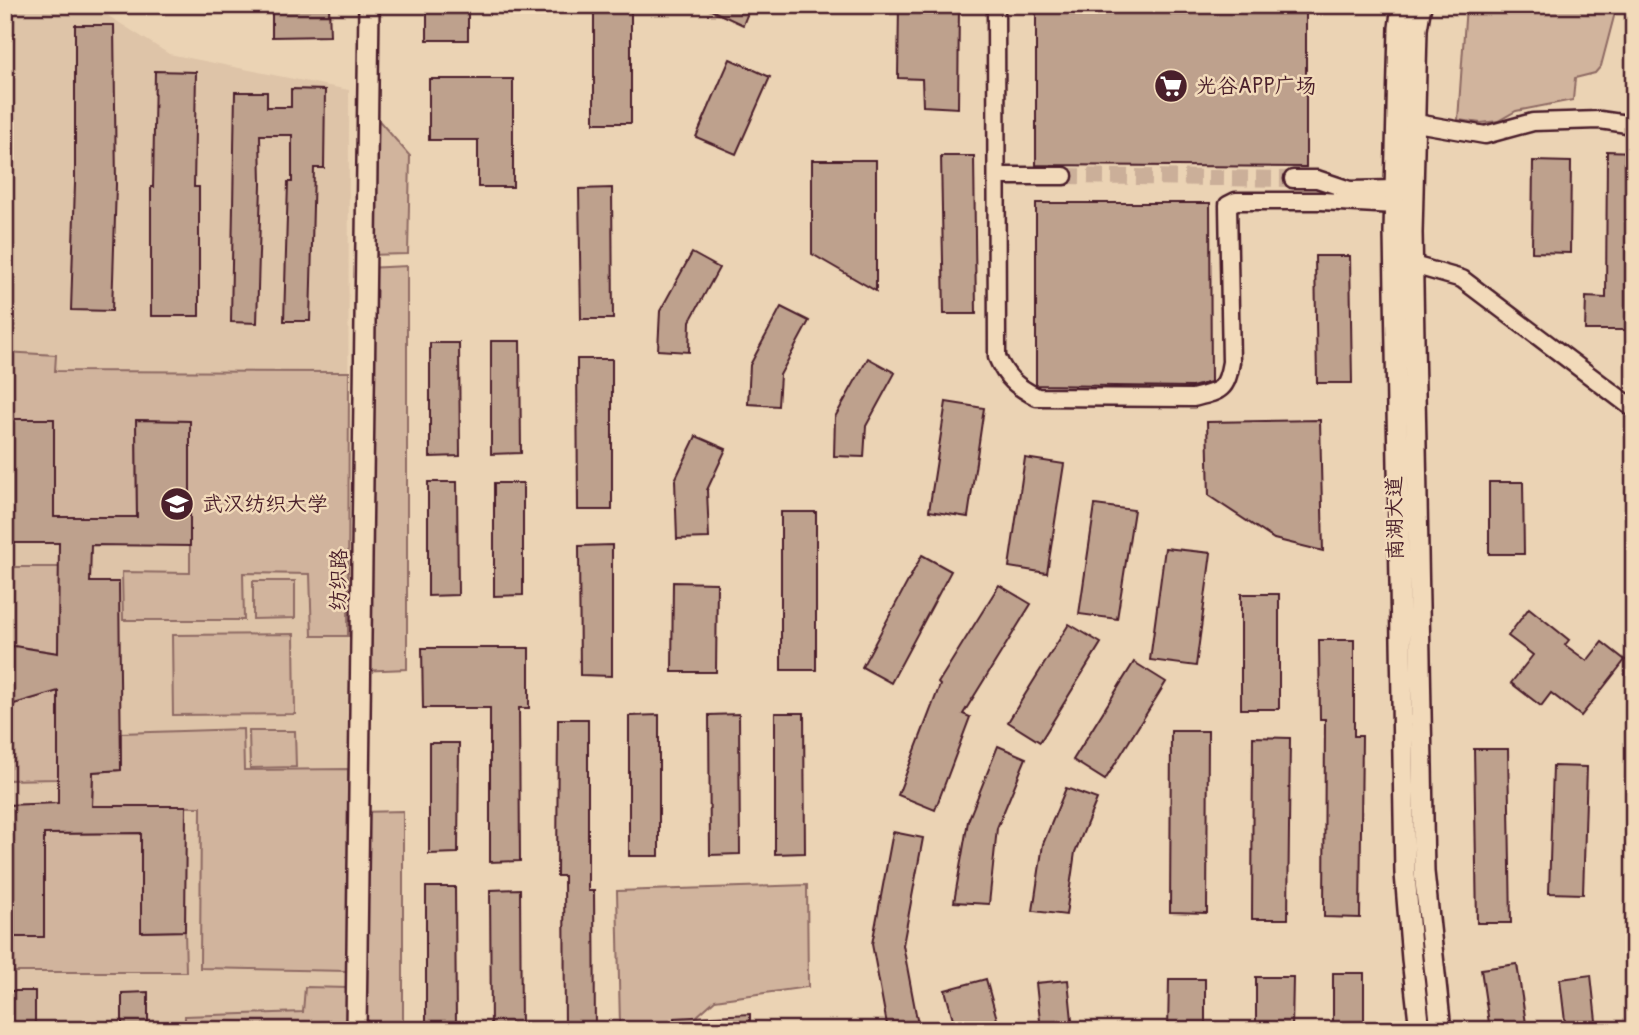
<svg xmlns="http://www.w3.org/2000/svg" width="1639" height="1035" font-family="Pangolin,'LXGW WenKai TC',sans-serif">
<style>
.built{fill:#dec4a8}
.green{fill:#d1b49d;stroke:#8e6a64;stroke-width:2}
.building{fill:#bea18d;stroke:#4a1f2b;stroke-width:2}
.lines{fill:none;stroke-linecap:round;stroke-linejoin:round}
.minor-tunnel{stroke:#cbaf99;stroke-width:16;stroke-dasharray:16 8;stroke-linecap:butt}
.minor-casing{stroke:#4a1f2b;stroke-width:21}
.major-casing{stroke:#4a1f2b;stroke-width:24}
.minor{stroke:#f2daba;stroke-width:16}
.major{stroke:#f2daba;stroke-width:19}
.labels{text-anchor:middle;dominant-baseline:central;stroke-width:5;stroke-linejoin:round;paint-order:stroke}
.poi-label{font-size:21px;fill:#4a1f2b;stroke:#f2daba;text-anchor:start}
.street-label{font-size:21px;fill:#4a1f2b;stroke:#f2daba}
</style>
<rect width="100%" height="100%" fill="#ebd3b4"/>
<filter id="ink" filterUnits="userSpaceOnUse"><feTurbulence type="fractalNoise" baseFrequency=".0143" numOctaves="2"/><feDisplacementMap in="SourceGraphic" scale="14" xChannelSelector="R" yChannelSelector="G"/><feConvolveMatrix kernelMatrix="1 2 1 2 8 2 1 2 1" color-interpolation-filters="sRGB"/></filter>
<g filter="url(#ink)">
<polygon class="built" points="5,5 91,5 169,54 349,90 347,1030 5,1030"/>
<g class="green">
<polygon points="1466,5 1617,5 1601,66 1595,73 1575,78 1573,100 1516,111 1498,121 1481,123 1458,120"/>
<polygon points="368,108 410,156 408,254 366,255"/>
<polygon points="407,266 407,669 360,671 365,268"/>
<polygon points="5,352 56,355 55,371 349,372 348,636 312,636 310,574 243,573 244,620 123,620 122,572 190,573 190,421 136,420 137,517 54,517 54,419 5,419"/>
<polygon points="5,567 59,567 58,653 14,646 5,650"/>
<polygon points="253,581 295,581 295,618 253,619"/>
<polygon points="294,634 295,714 173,715 172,635"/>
<polygon points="58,691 58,779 5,780 5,701 14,704"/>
<polygon points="243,729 244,770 348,769 348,971 200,968 201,807 92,806 93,772 121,770 121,733"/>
<polygon points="249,731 295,731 296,767 250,768"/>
<polygon points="403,811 403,1030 356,1030 359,812"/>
<polygon points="141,833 141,932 185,931 186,972 5,972 5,937 44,834"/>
<polygon points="807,885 808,987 715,1000 687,1025 620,1025 617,891"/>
<polygon points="305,987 348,988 347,1030 185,1030 185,1016 303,1012"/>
</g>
<g class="building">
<polygon points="272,5 329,5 330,36 272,37"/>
<rect x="427" y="5" width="41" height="35"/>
<rect x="594" y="5" width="37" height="118"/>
<polygon points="700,5 751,5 743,25"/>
<polygon points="899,5 959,5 958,108 923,106 922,79 898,78"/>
<polygon points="1036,5 1306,5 1306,167 1036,165"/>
<polygon points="75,25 114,25 116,185 112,311 71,310 75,184"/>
<polygon points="730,59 770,77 736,154 696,137"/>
<polygon points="155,71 196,72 194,187 199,187 199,316 151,316 151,187 153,187"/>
<polygon points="429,79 513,79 513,187 478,187 478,140 429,140"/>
<polygon points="291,89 325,90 324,168 314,168 310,321 284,321 288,182 292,182 292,135 260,135 261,184 257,323 231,322 235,92 267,92 267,107 291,107"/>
<polygon points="1607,151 1634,152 1634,330 1585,330 1586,297 1606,298"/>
<polygon points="941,156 974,156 976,314 944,314"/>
<polygon points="812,160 876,160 876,291 812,254"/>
<polygon points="1533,161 1571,162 1570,253 1532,252"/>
<polygon points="612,188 613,319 581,319 579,189"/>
<polygon points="1036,203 1210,203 1211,382 1192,387 1036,385"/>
<polygon points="692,253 719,268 690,321 689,352 658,350 660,311"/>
<polygon points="1315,256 1350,256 1352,383 1317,383"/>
<polygon points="781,307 809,321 780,375 778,406 748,404 750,365"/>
<polygon points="491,341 520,341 521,453 491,454"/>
<polygon points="430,343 459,343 460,456 430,457"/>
<polygon points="868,358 895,373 866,426 864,457 834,456 835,417"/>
<polygon points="577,359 612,359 612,510 578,510"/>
<polygon points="946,402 984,408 968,517 929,511"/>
<polygon points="5,419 54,419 54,517 137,517 136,420 190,421 190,546 91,545 90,582 119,582 121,770 93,772 92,806 186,806 185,931 141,932 141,833 44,834 44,937 5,937 5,805 58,803 58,691 14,704 5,701 5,650 14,646 58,653 59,543 5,543"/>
<polygon points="1320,420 1323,551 1274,539 1209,496 1207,422"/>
<polygon points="696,436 726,449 707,490 709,538 677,539 675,480"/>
<polygon points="1025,458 1064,464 1047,573 1009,567"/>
<polygon points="428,482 457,482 458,595 428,596"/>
<polygon points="1489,482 1523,482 1524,554 1489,554"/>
<polygon points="494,483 523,483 523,595 494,596"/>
<polygon points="1095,505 1134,510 1117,619 1079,614"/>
<rect x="781" y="512" width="35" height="158"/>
<polygon points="612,545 612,676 580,675 579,546"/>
<polygon points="1165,548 1211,553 1196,666 1150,660"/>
<polygon points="922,555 951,571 891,683 862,667"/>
<polygon points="673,582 717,583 716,672 672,672"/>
<polygon points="999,585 1031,604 963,714 970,717 935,810 898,795 940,685 938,683"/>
<rect x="1241" y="594" width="38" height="115"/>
<polygon points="1529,608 1569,640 1565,645 1587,661 1602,642 1625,660 1581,716 1551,693 1541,706 1511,683 1533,655 1508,636"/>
<polygon points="1069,624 1101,643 1040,742 1008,722"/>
<polygon points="1319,640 1354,640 1354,736 1362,736 1360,918 1324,917 1325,719 1320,719"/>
<polygon points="422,648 529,648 529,708 519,708 520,861 490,862 490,708 423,708"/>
<polygon points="1134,662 1166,682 1105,780 1073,760"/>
<polygon points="775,713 804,713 805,853 775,854"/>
<polygon points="739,714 740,854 710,855 709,715"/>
<polygon points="659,715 659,856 629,856 629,716"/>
<polygon points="558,719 588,719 588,891 594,891 595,1030 565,1030 564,876 557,876"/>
<polygon points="1171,731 1208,731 1207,913 1170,912"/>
<polygon points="1253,737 1290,738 1288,919 1252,919"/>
<polygon points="429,743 459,743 458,853 429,854"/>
<polygon points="998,746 1026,758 997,828 989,904 954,902 968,821"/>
<polygon points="1474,749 1508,749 1511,923 1477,923"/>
<polygon points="1553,766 1587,767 1583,894 1549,893"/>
<polygon points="1066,788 1097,799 1075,852 1066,915 1033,911 1043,844"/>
<polygon points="893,832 923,838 903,945 919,1030 888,1030 872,944"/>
<polygon points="426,887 455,887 456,1027 426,1028"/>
<polygon points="520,889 521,1030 491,1030 490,890"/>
<polygon points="1517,964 1527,1030 1490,1030 1481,969"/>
<rect x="1333" y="973" width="31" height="57"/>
<polygon points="1591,975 1597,1030 1566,1030 1560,979"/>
<polygon points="1256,977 1293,977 1292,1030 1256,1030"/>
<polygon points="986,979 1000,1030 956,1030 945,990"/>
<polygon points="1169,979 1205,979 1205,1030 1168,1030"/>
<polygon points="1068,980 1073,1030 1041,1030 1036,983"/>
<rect x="6" y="991" width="29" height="39"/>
<polygon points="148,992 148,1030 122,1030 122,993"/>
<polygon points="750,1014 750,1030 674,1030 674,1018"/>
</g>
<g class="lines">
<polyline class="minor-tunnel" points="1064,176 1293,179"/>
<g class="minor-casing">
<g id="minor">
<path d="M996 5 997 357C1006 378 1017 387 1037 397L1193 398C1221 391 1226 391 1231 362L1228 205 1236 201H1321L1395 205"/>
<polyline points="1405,121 1485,135 1533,122 1600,120 1634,125"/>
<polyline points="997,176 1064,176"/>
<polyline points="1293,179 1317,179 1350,190 1395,189"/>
<polyline points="1401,265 1413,265 1462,279 1634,409"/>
</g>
</g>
<g class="major-casing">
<g id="major">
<polyline points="1402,5 1399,28 1394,232 1405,873 1412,959 1420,1030"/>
<polyline points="1421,5 1417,29 1412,233 1424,872 1441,1030"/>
<polyline points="356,1030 369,5"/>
</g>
</g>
<use href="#minor" class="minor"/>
<use href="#major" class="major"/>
</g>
</g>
<defs>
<g id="supermarket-disc" transform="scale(1.75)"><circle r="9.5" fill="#4a1f2b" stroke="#f2daba"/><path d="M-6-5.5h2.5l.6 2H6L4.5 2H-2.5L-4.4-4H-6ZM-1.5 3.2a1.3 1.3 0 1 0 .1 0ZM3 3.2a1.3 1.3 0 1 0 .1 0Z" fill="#fff"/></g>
<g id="university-disc" transform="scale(1.75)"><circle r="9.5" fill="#4a1f2b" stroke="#f2daba"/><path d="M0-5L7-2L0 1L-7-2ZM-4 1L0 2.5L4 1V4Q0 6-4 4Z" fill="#fff"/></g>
</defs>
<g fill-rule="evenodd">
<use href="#supermarket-disc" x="1171" y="86"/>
<use href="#university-disc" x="177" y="504"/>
</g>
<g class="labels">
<g class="poi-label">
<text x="1196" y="86">光谷APP广场</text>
<text x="202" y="504">武汉纺织大学</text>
</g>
<g class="street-label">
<text transform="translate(1395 518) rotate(-91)">南湖大道</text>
<text transform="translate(339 580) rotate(-89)">纺织路</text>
</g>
</g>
<rect width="1639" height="1035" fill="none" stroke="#f2daba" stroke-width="28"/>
<rect x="14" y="14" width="1611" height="1007" fill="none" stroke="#4a1f2b" stroke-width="2.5" filter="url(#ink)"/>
</svg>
